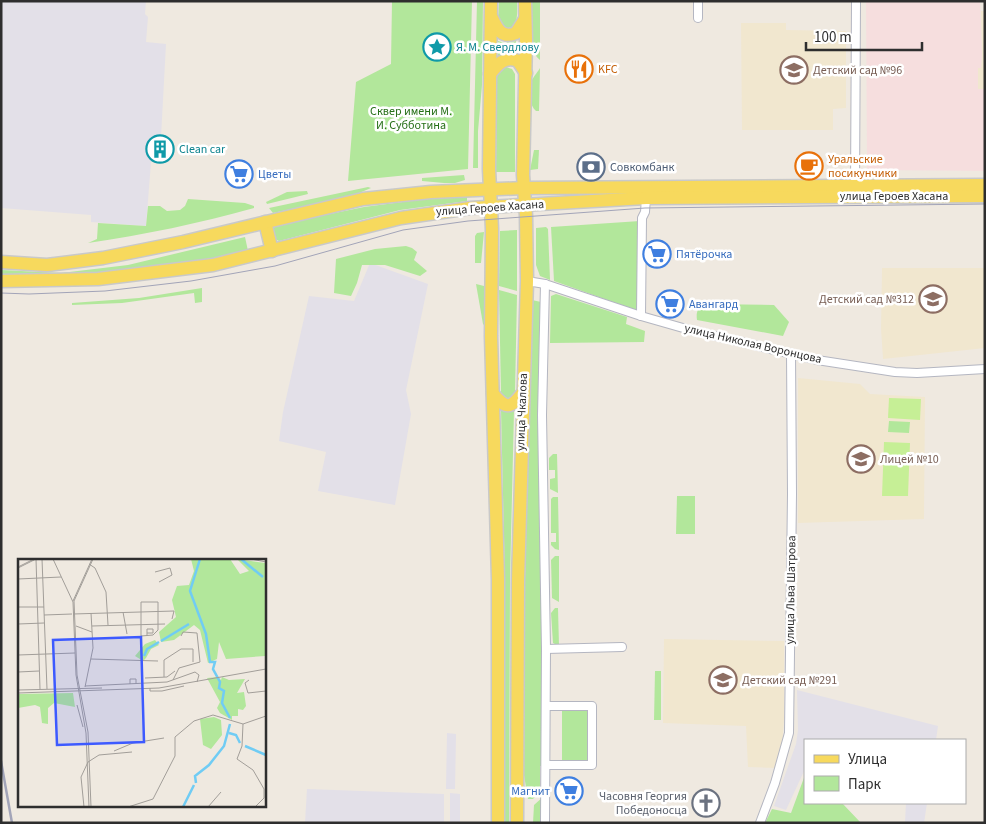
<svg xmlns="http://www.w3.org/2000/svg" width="986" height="824" font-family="'Source Sans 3',sans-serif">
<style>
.industrial{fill:#e3e0e8}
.education{fill:#f1e7cf}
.medical{fill:#f6dede}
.green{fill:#b2e79b}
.pitch{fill:#c6ef96}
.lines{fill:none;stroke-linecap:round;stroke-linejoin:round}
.minor-casing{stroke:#b4b6c1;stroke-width:10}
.primary-casing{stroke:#c9c9c9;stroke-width:15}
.minor{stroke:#fff;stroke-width:8}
.primary{stroke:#f7d95d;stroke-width:12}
.tram{stroke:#a2a4b8;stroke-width:1}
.rail{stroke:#a2a4b8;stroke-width:2.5}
.labels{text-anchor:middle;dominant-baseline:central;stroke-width:5;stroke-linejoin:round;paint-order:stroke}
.culture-label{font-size:12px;fill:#0d838f;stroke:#fff;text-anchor:start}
.food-label{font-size:12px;fill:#c56008;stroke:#fff;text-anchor:start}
.education-label{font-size:12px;fill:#785e54;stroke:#fff;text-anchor:start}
.park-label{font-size:12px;fill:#277018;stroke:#fff}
.service-label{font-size:12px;fill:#4e5e75;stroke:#fff;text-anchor:start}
.shop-label{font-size:12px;fill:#366cbe;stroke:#fff;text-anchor:start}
.street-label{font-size:12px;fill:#2e2e2e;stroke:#fff}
.worship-label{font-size:12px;fill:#5b616d;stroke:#fff;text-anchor:end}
.inset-river{fill:none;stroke:#70ccf4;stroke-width:2.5}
.inset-road{fill:none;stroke:#a29e99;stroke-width:1}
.view{fill:#3d5aff;fill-opacity:0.15;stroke:#3d5aff;stroke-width:2.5}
.inset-edge{fill:none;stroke:#2e2e2e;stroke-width:2.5}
</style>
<rect width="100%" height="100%" fill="#efe9e0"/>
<g class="industrial">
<polygon points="1,1 146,1 145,14 148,17 146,42 166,44 161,137 153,137 146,226 91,222 91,215 1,208"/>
<polygon points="370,263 428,284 406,390 411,414 395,505 318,491 326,452 279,441 283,412 309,296 354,301"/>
<polygon points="797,690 938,726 936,740 805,740 805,769 786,810 774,806 796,744 798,730"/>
<polygon points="447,733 456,734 455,789 446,789"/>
<polygon points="307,789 444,794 444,823 305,823"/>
<polygon points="450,793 460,794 460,823 450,823"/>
<polygon points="906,803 927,803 924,823 905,823"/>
</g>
<g class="education">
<polygon points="981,11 985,11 985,89 978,89 978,68 981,68 982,55"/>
<polygon points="741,23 786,23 786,30 846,31 846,108 833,109 833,130 742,130"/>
<polygon points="882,268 985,268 985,348 883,359 881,329"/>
<polygon points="798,378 860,384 870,394 925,397 924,519 798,523"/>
<polygon points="664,639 784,641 784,719 782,746 775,768 748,767 746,726 663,723"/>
</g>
<polygon class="medical" points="866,1 980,1 982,55 981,68 978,68 978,89 985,89 985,171 867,170"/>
<g class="green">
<polygon points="392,1 472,1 468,169 348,181 356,82 391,64"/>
<polygon points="477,1 483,1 482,85 478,131 478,168 473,168"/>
<path d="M499 1H517C517 13 519 23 509 30L498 23Z"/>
<path d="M532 1H540V60C525 48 531 18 532 1Z"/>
<polygon points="498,41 505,43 516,41 516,57 502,55 498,57"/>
<polygon points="506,67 512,69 515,74 515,172 496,172 497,74 498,72"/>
<path d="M540 68 539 111H536C529 105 529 91 531 83 532 78 537 73 540 68Z"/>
<polygon points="534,150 539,150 538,169 530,170"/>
<polygon points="464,175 465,180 455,183 444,183 422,181 422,178"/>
<polygon points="368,187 371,188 352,196 273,213 269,208"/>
<polygon points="307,191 308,194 267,204 266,202 287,192"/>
<polygon points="467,196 467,201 400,210 279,241 275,239 273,229 276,225 364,207 433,198"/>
<path d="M188 199 245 203 254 206V208C200 223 144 235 88 243L97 239 98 223 146 226 148 206H160L167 211 180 210 185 206Z"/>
<polygon points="640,221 638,311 554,281 551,227"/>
<polygon points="546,227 548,229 550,280 540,276 536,265 536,228"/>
<polygon points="517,230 517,291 499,286 500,231"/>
<polygon points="484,232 481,263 475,263 475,236 477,233"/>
<polygon points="245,237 248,251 219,258 117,273 44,277 1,274 1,270 61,273 128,265"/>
<polygon points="406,246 412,248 417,252 414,260 427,271 420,276 385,265 362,265 357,283 351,296 334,293 336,259 375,249"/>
<polygon points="476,284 484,286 484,325 483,324"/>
<polygon points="202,288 202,302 195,303 194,293 122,303 72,305 72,303 139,298"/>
<polygon points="499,290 517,295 515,393 509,399 505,399 501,394"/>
<polygon points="556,294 627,317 626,324 645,331 644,342 550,343 551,296"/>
<polygon points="532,300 541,302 544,766 540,766 540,791 533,799 528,799 524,775 525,580"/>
<path d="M704 304 774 305 789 322 783 336 697 320C696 313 697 308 704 304Z"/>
<polygon points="501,410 514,411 510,580 509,823 505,823 505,579"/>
<polygon points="889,421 910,422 909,433 888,432"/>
<polygon points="553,454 557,454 558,493 550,489 550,479 555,478 555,470 549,470 549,458"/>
<polygon points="677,496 695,496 695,534 676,534"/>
<polygon points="553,497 558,497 559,550 555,549 551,545 551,542 556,542 556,533 551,533 551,499"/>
<polygon points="555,556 559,556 559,602 552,598 551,560"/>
<polygon points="555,608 558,608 559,646 553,643 551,613"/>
<polygon points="655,671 661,671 661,720 654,720"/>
<rect x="562" y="708" width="28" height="54"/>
<polygon points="805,775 805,803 842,803 861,823 765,823 772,809 791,813"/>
<polygon points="544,796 544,823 533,823 534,805"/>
</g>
<g class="pitch">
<polygon points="889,398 921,399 920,420 888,418"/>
<polygon points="884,442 910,443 908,496 882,496"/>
</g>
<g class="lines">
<g class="minor-casing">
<g id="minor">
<polyline points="698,18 698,1"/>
<polyline points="855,189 856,1"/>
<polyline points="527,281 545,284 641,316 690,330 817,360 895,372 917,373 985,369"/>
<polyline points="545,284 542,415 546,649 545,823"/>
<polyline points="641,316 642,218 645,212 646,198"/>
<polyline points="546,649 622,647"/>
<polyline points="546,765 592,765 592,706 546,706"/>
<polyline points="760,823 775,783 789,733 792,494 791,353"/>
</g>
</g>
<g class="primary-casing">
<g id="primary">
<polyline points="491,1 489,169 492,229 491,336 498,579 498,823"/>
<path d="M492 18C497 29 502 39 516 33L525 19"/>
<path d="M490 74C497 65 505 55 518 61L526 73"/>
<polyline points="265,222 272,251"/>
<polyline points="1,262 47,265 103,258 183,242 363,199 431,192 524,188 985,185"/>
<polyline points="1,281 98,279 213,265 401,218 470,208 646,198 985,196"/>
<path d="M493 394C506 409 510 409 522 394"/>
<polyline points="517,823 518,580 527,281 526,216 523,175 526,40 525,1"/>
</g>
</g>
<use href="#minor" class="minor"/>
<use href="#primary" class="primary"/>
<polyline class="tram" points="1,293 29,294 105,291 191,281 275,266 403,230 468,221 645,208 985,204"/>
<polyline class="rail" points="1,761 12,823"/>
</g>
<defs>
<g id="sight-ring" transform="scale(1.4375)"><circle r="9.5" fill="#fff" stroke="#0f9aa8" stroke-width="1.5"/><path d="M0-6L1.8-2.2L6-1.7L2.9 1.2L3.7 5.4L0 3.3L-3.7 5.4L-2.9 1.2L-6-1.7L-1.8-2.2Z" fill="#0f9aa8"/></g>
<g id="restaurant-ring" transform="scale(1.4375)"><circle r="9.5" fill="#fff" stroke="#e8710a" stroke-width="1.5"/><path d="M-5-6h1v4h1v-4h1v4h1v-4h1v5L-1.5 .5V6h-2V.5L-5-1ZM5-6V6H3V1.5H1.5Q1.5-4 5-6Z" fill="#e8710a"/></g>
<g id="school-ring" transform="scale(1.4375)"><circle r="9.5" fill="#fff" stroke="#8d6e63" stroke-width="1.5"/><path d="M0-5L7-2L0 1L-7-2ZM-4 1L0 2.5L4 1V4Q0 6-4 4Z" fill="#8d6e63"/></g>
<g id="building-ring" transform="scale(1.4375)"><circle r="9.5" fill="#fff" stroke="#0f9aa8" stroke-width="1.5"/><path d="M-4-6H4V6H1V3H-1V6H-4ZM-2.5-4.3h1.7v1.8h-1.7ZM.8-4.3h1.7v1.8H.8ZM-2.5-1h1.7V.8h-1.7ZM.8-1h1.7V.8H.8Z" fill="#0f9aa8"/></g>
<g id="cafe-ring" transform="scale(1.4375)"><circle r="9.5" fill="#fff" stroke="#e8710a" stroke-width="1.5"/><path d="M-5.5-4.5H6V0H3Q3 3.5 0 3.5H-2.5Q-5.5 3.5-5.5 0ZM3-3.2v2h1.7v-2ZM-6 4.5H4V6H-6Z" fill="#e8710a"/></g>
<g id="bank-ring" transform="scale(1.4375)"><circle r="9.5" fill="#fff" stroke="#5c6f8a" stroke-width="1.5"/><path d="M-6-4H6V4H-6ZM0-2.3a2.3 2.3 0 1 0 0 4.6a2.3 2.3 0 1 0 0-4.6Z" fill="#5c6f8a"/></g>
<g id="supermarket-ring" transform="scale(1.4375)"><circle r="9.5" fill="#fff" stroke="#3f7fe0" stroke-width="1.5"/><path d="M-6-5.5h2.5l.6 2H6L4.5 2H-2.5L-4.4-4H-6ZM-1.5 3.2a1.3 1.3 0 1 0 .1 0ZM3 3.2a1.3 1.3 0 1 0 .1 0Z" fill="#3f7fe0"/></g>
<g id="church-ring" transform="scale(1.4375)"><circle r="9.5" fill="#fff" stroke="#6b7280" stroke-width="1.5"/><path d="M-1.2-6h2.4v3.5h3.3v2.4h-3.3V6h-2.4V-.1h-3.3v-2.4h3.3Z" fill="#6b7280"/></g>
</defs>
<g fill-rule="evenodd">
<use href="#sight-ring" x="437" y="47"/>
<use href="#restaurant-ring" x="579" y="69"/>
<use href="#school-ring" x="794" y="70"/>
<use href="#building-ring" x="160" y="149"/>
<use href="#cafe-ring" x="809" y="166"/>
<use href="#bank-ring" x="591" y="167"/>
<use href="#supermarket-ring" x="239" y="174"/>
<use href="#supermarket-ring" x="657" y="254"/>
<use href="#school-ring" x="933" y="299"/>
<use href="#supermarket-ring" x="670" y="304"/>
<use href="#school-ring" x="861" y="459"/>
<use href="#school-ring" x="723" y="680"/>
<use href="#supermarket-ring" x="569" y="791"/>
<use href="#church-ring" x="706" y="803"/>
</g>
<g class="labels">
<g class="culture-label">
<text x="456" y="47">Я. М. Свердлову</text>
<text x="179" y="149">Clean car</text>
</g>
<g class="food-label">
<text x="598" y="69">KFC</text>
<text x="828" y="159">Уральские<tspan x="828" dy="14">посикунчики</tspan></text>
</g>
<g class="education-label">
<text x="813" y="70">Детский сад №96</text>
<text x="914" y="299" text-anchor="end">Детский сад №312</text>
<text x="880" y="459">Лицей №10</text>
<text x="742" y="680">Детский сад №291</text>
</g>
<g class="park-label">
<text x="411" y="111">Сквер имени М.<tspan x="411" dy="14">И. Субботина</tspan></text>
</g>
<g class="service-label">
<text x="610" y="167">Совкомбанк</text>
</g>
<g class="shop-label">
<text x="258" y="174">Цветы</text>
<text x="676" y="254">Пятёрочка</text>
<text x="689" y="304">Авангард</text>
<text x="550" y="791" text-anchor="end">Магнит</text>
</g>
<g class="street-label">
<text x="894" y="196">улица Героев Хасана</text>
<text transform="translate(490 208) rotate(-4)">улица Героев Хасана</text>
<text transform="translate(753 344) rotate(13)">улица Николая Воронцова</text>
<text transform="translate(522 412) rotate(-88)">улица Чкалова</text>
<text transform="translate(791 590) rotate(-89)">улица Льва Шатрова</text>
</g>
<g class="worship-label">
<text x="687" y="796">Часовня Георгия<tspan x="687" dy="14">Победоносца</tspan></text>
</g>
</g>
<g transform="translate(18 559)">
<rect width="248" height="248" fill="#efe9e0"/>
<path d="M173 0H212L222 15 231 12 219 0 247 4V97L208 100 201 83 199 100 190 104 182 71 176 66 156 81 143 83 141 73 158 58 154 41 159 27 171 26 176 12ZM137 81 141 86 133 90 128 99 125 102 117 97 127 85ZM200 118 203 121 204 118 211 121 227 120 219 134 226 133 228 147 225 151 220 150V157H214V161L202 154 199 149 202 143 189 119ZM55 134 57 148 36 144 30 149V165L24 164 22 148 17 146 0 149V135ZM196 158 203 161 204 176 193 190 185 186 182 160Z" fill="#b2e79b"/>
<path class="inset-river" d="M182 0 172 32 188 75 192 103H197L195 110 202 123 201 129 206 132 204 144 212 159M223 0 245 18M143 82 171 65M126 97 129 90 141 83M211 174 218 176 222 184M227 187 248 196M178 224 177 217 191 206 206 187 212 165M165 248 176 226"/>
<path class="inset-road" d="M18 0 22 130M24 0 29 130M35 0 55 43 58 116 68 174 71 248M233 0 248 3M71 5 77 9 88 33 90 66M0 8 16 0M0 9 18 0M137 13 152 9 154 16 141 23M0 20 43 18M55 42 74 0M123 43H140V71L135 76 123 77ZM0 48H26M105 53 109 75M55 55 156 52 154 60M26 56 54 55M0 65 26 64M58 67 74 73M74 67 147 65M129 74H135V70H129V77M0 96 57 94M73 100 140 102M0 113 21 112M146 118V101L163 90H175V103M127 119 149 118 157 112M155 121 161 109 182 103 179 74 165 73 163 77M231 121 227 124 230 134 248 132M112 125V120H118V125M67 127 149 123 177 113 181 116 179 123M67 128 75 89 73 54M132 129V132H144L166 127M0 131 84 129M0 134 141 129 248 110M59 146 65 168M96 192 115 184 146 179M66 248 63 218 70 203 81 196 114 193M73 248 70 173 59 116 56 42 75 0M110 248 135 240 157 197V178L176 162 195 156 225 165M190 248 203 233M237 248 246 239V230L235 211 219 200 224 187 225 165 248 157"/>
<path class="view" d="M123 78 126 183 39 186 35 81Z"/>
<rect width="248" height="248" class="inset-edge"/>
</g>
<rect width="986" height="824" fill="none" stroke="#2e2e2e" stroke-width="5"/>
<rect x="804" y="739" width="162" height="65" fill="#ffffff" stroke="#ababab"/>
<rect x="814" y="755" width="25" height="8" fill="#f7d95d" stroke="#ababab"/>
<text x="848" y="764" font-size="15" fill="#2e2e2e">Улица</text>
<rect x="814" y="776" width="25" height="15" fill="#b2e79b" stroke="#ababab"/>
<text x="848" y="789" font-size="15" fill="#2e2e2e">Парк</text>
<path d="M806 42v8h116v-8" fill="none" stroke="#2e2e2e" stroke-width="2.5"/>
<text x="814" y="42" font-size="15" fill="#2e2e2e" stroke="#ffffff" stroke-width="4" paint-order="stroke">100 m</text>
</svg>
